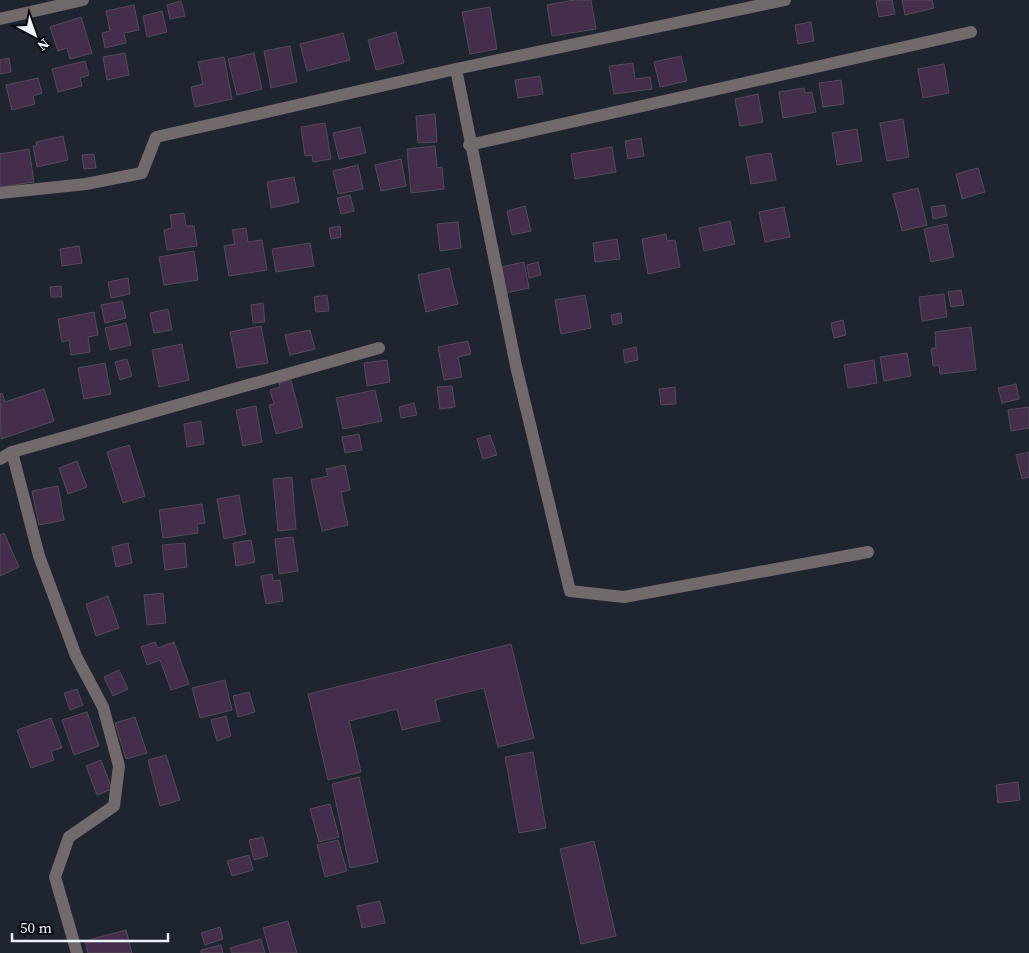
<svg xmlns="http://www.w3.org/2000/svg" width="1029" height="953" font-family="'Source Serif 4',serif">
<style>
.building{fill:#442e4c;stroke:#534b57}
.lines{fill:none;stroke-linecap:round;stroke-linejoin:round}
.minor{stroke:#71696a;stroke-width:12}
</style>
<rect width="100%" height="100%" fill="#1e2530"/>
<g class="building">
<polygon points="574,0 591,0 596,29 552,36 547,5"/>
<polygon points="892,0 895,14 879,17 876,1"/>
<polygon points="902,0 932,0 934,8 905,15"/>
<polygon points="181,1 185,16 170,19 167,5"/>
<polygon points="134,5 139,30 124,33 126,43 105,48 102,33 110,31 106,11"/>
<polygon points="490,7 497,49 470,54 462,12"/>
<polygon points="162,11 167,32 147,37 143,16"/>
<polygon points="81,17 92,53 70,59 67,48 58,51 50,27"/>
<polygon points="811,22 814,41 798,44 795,25"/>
<polygon points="396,32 404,63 376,70 368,40"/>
<polygon points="343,33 350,60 307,71 300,44"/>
<polygon points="290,46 297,82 271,88 264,51"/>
<polygon points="125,53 129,75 107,80 103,57"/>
<polygon points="254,53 262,89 237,95 228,59"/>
<polygon points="681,56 687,81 660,87 654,62"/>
<polygon points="224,57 232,99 195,107 191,87 203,84 198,62"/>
<polygon points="9,58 11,72 0,74 0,60"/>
<polygon points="85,61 89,75 80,78 82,86 58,92 52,69"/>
<polygon points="633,63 635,79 650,77 652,89 614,94 609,66"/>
<polygon points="944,64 949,93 923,98 918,69"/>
<polygon points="540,76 543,94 518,98 515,80"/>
<polygon points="38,78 42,93 33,96 35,104 12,110 6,85"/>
<polygon points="841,80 844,104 823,107 819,83"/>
<polygon points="804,88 805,93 812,92 816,112 783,118 779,92"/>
<polygon points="758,94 763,122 740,126 735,99"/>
<polygon points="435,114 437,142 418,143 416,116"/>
<polygon points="903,119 909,157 887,161 880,123"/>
<polygon points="325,123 331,159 313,162 312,155 305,156 301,127"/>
<polygon points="360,127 366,153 339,159 333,133"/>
<polygon points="857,129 862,161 837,165 832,133"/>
<polygon points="63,136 68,160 37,167 33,146 37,146 36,142"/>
<polygon points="641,138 644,156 628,159 625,141"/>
<polygon points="435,146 437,168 442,167 444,189 411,193 407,149"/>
<polygon points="612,147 616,172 575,179 571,154"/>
<polygon points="29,149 34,182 0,187 0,154"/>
<polygon points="771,153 776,180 751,184 746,157"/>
<polygon points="94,154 96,168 84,169 82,155"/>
<polygon points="401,159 406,186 381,191 375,165"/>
<polygon points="358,165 363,189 338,194 333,171"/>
<polygon points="978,168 985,192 962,199 956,174"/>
<polygon points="294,177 299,202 271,208 267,182"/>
<polygon points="918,188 927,225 902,231 893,194"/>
<polygon points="350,195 354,211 341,214 337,198"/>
<polygon points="945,205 947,216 933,219 931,207"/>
<polygon points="525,206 531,231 512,235 507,211"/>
<polygon points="784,207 790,237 765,242 759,212"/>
<polygon points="184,213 186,226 194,226 197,246 167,250 164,230 172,228 170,215"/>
<polygon points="730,221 735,244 704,251 699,228"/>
<polygon points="458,222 461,248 440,251 437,224"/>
<polygon points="947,224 954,257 931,262 924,229"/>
<polygon points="340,226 341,237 331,239 329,228"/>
<polygon points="246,228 248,242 262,240 267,270 229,276 224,246 235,244 232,230"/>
<polygon points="666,234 667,241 675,240 680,267 648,274 642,239"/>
<polygon points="617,239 620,259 595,262 593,243"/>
<polygon points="310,243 314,266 276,272 272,249"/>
<polygon points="79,246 82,263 62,266 60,249"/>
<polygon points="194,251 198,280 164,285 159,257"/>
<polygon points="524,262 529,288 506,293 501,267"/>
<polygon points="538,262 541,275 529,278 527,265"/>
<polygon points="449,268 458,304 426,312 418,275"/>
<polygon points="128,278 130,294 111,298 108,282"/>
<polygon points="61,286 62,297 51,297 50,287"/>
<polygon points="961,290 964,305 951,307 948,292"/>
<polygon points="944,294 947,317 922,321 919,297"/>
<polygon points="327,295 329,311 316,312 314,297"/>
<polygon points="585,295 591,328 561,334 555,300"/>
<polygon points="122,301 126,318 105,323 101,305"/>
<polygon points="263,303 265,322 253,323 251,305"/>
<polygon points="168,309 172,330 154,333 150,313"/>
<polygon points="94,312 98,335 88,337 90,352 71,355 69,340 62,342 58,319"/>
<polygon points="621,313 622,323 613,325 611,315"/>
<polygon points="843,320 846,335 834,338 831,323"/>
<polygon points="126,323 131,345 110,350 105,328"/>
<polygon points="261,326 268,363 237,368 230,332"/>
<polygon points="971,327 976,370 940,374 939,365 933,366 931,349 936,348 935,332"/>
<polygon points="310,330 315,349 290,355 285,335"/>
<polygon points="468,341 471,354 458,357 462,377 444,380 438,347"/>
<polygon points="182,344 189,380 159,387 152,350"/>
<polygon points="636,347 638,360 625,363 623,350"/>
<polygon points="907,353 911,376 884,381 880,357"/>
<polygon points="127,359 132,376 120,380 115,362"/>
<polygon points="387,360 390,382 367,386 364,363"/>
<polygon points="874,360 877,383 848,388 844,365"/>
<polygon points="105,363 111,394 84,399 78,368"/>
<polygon points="291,380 303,427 276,434 269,405 274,404 270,390 280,387 279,383"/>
<polygon points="1016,384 1019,399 1002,403 998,388"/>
<polygon points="452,386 455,407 440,409 437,387"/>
<polygon points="675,387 676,404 661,405 659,389"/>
<polygon points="44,389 54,421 1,439 0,394 2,393 5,402"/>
<polygon points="375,390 382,421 343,429 336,398"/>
<polygon points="414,403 417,415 401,418 399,407"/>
<polygon points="256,406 262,442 243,446 236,410"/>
<polygon points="1029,407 1029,428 1011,431 1008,410"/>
<polygon points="201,421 204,444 187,447 184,424"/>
<polygon points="359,434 362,450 345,453 342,437"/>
<polygon points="490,435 497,455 483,459 477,439"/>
<polygon points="129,445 145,496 123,503 107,452"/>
<polygon points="1029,452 1029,477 1022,479 1016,455"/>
<polygon points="77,461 87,487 68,494 59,468"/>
<polygon points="345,465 350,490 341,492 348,525 322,531 311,480 328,476 326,469"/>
<polygon points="292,477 296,529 278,531 273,479"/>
<polygon points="58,486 64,520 39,525 32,491"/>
<polygon points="239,495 246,534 224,539 217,499"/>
<polygon points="202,504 205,523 197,524 198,533 163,538 159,510"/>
<polygon points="4,533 19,567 0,576 0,535"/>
<polygon points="293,537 298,571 279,574 275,539"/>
<polygon points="251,540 255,562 236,566 233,543"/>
<polygon points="128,543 132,563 116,567 112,547"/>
<polygon points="185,543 187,567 165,570 162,545"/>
<polygon points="272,574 273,581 280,580 283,601 266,604 261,576"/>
<polygon points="163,593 166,623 147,625 144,595"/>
<polygon points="108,596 119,628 96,636 86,604"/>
<polygon points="155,642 158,648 174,642 189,684 171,690 160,660 147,665 141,647"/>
<polygon points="511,644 534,738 498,747 484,688 435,700 440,721 402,730 397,709 349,721 361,772 328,780 308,694"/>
<polygon points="119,670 128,689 113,696 104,677"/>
<polygon points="225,680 232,710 200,718 192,688"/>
<polygon points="77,689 83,705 70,710 64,693"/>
<polygon points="249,692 255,712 238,717 233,696"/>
<polygon points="87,712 99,746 74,755 62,720"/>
<polygon points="226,716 231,736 217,741 211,720"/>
<polygon points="135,717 147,753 126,759 115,723"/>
<polygon points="51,718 62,748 51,751 54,760 31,768 17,730"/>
<polygon points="533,752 546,828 519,833 505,757"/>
<polygon points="166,755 180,800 160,806 148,760"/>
<polygon points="101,760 112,789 97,795 86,766"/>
<polygon points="359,777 378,862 350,868 332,784"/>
<polygon points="1018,782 1020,800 998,803 996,785"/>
<polygon points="330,804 339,837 319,842 310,809"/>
<polygon points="263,837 268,856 254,860 249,840"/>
<polygon points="338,840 347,871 325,877 317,845"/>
<polygon points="594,841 616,936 581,944 560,849"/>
<polygon points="249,855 253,870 232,876 227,861"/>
<polygon points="380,901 385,923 362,928 357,906"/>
<polygon points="288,921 297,953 270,953 263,928"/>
<polygon points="220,927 223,939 205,945 201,933"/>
<polygon points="126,930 132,953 88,953 85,941"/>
<polygon points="261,939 265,953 232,953 230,948"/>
<polygon points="221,945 223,953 201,953 201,950"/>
</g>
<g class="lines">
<g class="minor">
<polyline points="0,19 83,0"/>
<polyline points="456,69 785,0"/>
<polyline points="469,145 971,32"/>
<polyline points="0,193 86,184 142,173 156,137 456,69 516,366 570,591 624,597 868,552"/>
<polyline points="12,452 39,556 76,656 103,707 119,766 114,806 69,837 55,877 77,953"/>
<polyline points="0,459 12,452 379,348"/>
</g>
</g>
<g transform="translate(35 35) rotate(139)" stroke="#0b0e13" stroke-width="4" paint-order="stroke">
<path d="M0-4L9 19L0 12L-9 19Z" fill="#eef3fa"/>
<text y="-8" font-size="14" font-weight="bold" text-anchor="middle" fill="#eef3fa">N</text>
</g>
<path d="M12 933v8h156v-8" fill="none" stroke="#eef3fa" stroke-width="2.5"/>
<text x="20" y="933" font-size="15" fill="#eef3fa" stroke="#0b0e13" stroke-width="4" paint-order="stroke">50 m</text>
</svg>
